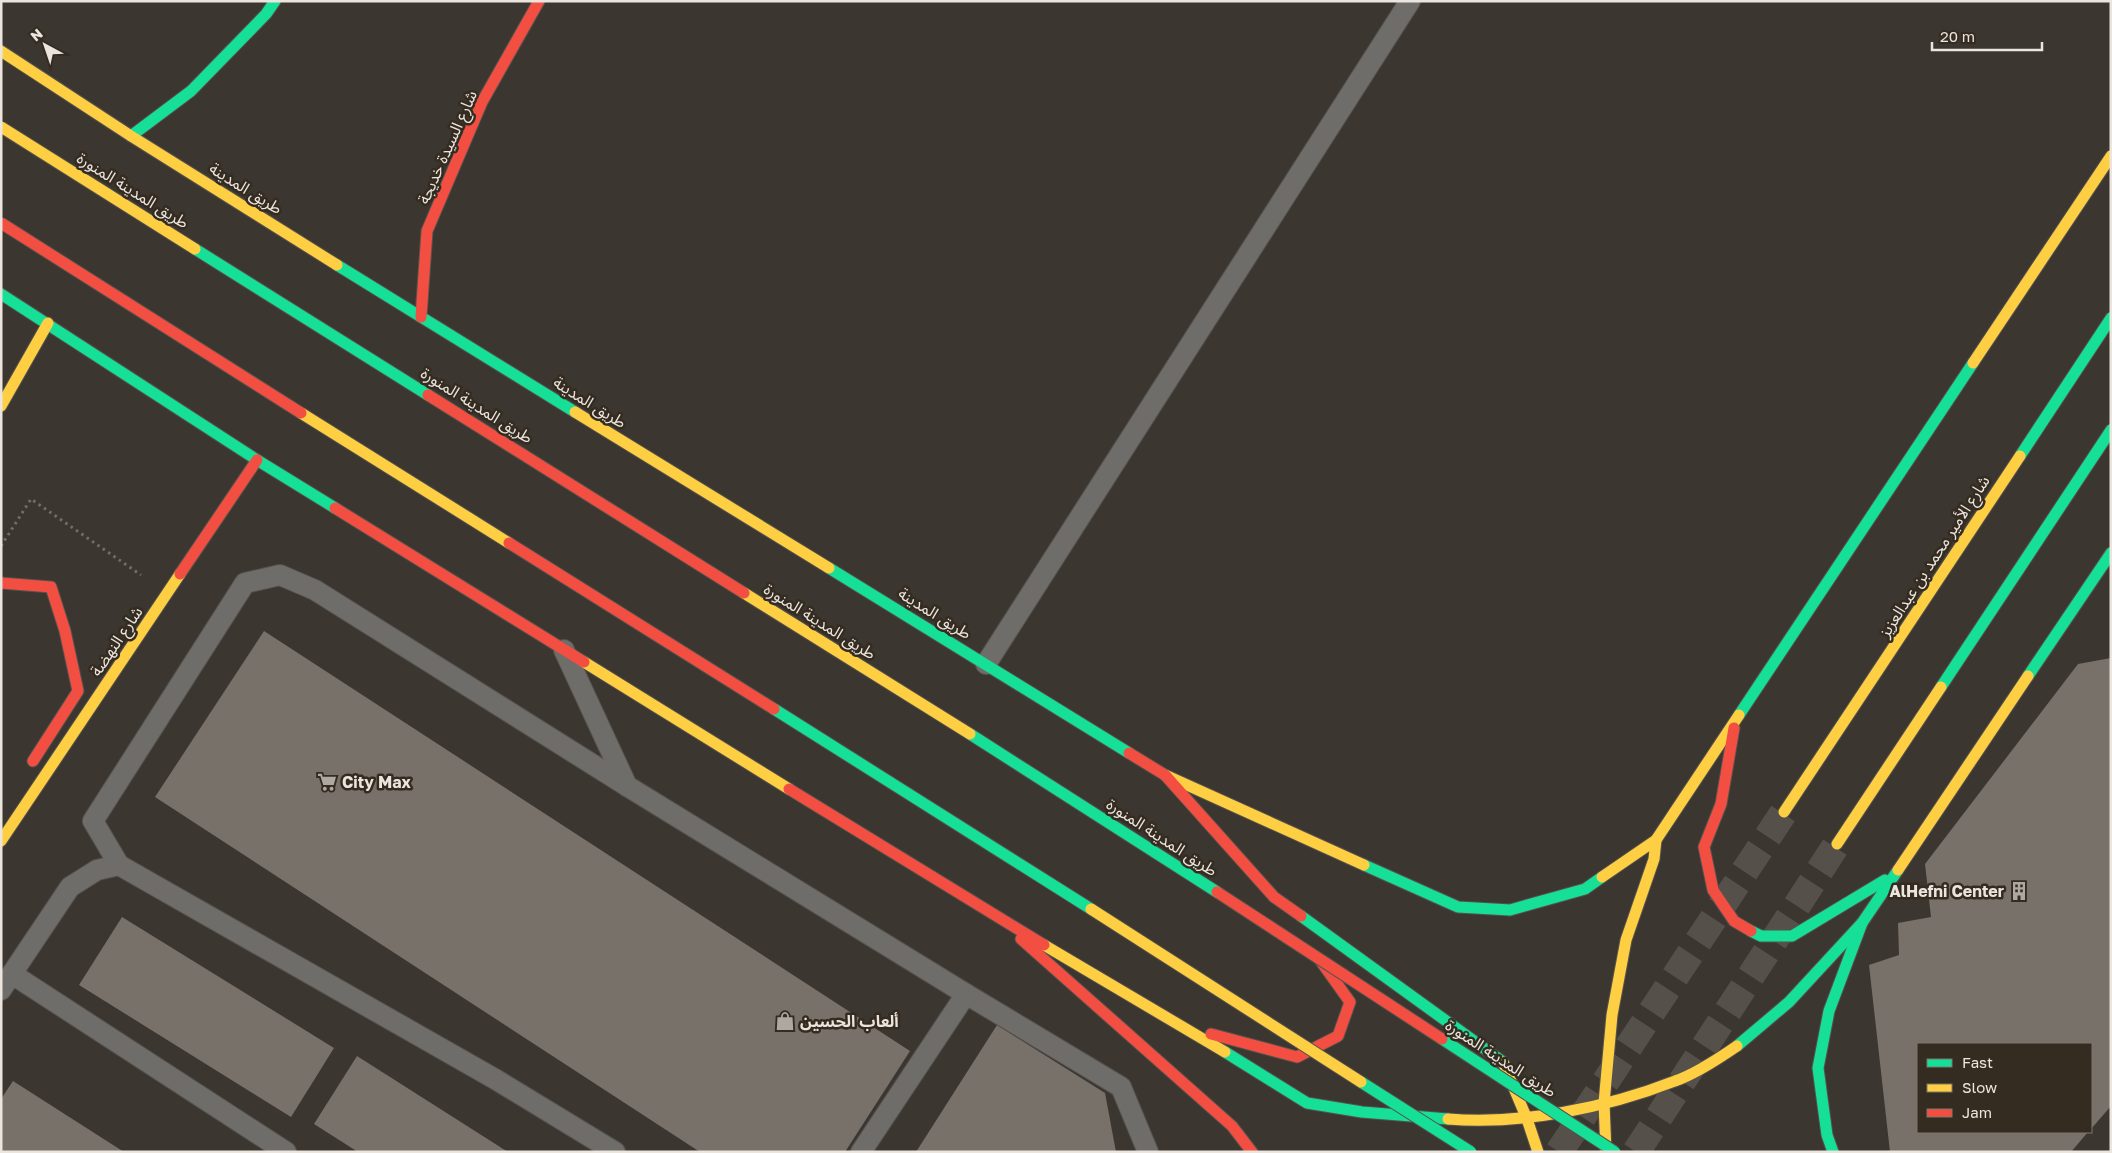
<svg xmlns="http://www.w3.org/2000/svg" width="2112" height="1153" font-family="'Golos Text','Noto Sans Arabic',sans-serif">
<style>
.building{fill:#787169}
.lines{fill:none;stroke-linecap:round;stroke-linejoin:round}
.primary-tunnel{stroke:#55504a;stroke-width:28;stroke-dasharray:28 14;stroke-linecap:butt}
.lane-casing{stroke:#56524d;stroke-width:22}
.fast-casing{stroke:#56524d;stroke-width:13}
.slow-casing{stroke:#56524d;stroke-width:13}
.jam-casing{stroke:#56524d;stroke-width:13}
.path{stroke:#706d6a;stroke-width:3;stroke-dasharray:2.5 4;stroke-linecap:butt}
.lane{stroke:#6f6d6a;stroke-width:20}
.fast{stroke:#16e098;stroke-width:11}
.slow{stroke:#ffcf43;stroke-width:11}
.jam{stroke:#f24e42;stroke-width:11}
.fast-bridge-casing{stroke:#56524d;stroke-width:13;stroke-linecap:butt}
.slow-bridge-casing{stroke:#56524d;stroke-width:13;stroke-linecap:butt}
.jam-bridge-casing{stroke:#56524d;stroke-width:13;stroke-linecap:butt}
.fast-bridge{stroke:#16e098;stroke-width:11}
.slow-bridge{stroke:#ffcf43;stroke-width:11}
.jam-bridge{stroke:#f24e42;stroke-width:11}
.labels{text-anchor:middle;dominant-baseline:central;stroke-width:5;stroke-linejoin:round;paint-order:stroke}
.street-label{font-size:16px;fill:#ebe5de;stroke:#352c21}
.poi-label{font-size:16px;font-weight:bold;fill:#ebe5de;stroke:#352c21;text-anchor:start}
</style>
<rect width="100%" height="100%" fill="#3b3630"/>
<g class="building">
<polygon points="264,631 910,1051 845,1152 700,1152 155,797"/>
<polygon points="2111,658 2111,1106 2091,1129 2091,1044 1918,1044 1918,1132 2088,1132 2071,1152 1890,1152 1869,965 1899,955 1898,923 1931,917 1925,864 2078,664"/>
<polygon points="122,917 334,1048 291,1117 79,985"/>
<polygon points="997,1025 1105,1093 1116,1152 916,1152"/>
<polygon points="357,1056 508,1152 358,1152 314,1124"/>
<polygon points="13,1081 124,1152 1,1152 1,1099"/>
</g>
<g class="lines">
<g class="primary-tunnel">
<polyline points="1559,1152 1784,812"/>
<polyline points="1636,1152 1837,844"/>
</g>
<g class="lane-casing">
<g id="lane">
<polyline points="564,650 627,786 966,994"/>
<polyline points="986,664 1410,1"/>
<polyline points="119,865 93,821 245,583 280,575 315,590 627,786"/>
<polyline points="12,974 286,1152"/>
<polyline points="1,990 70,887 97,870 119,865 495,1079 615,1152"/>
<polyline points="861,1152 966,994 1121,1087 1148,1152"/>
</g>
</g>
<g class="fast-casing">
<g id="fast">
<polyline points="131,136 191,91 266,14 275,1"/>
<polyline points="337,265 575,412"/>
<polyline points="1,294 257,460 335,508"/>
<polyline points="2020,456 2111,318"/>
<polyline points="829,568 1129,753"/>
<polyline points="2028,676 2111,553"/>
<polyline points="1941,687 2111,430"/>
<polyline points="1739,715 1973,363"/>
<polyline points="1364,865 1458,907 1510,910 1585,889 1602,877"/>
<polyline points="1301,916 1503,1062"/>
<polyline points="1751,931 1761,936 1792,936 1885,880"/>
<polyline points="1737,1046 1789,1002 1862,923"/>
<polyline points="1225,1052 1307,1103 1362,1112 1448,1119"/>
<polyline points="1833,1152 1827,1135 1818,1068 1829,1011 1862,923 1898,870"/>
</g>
</g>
<g class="slow-casing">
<g id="slow">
<polyline points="1,51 131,136 337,265"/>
<polyline points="1973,363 2111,156"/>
<polyline points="1,406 48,323"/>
<polyline points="575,412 829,568"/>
<polyline points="584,662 789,789"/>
<polyline points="1165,775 1364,865"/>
<polyline points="1784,812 2020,456"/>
<polyline points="1,841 180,574"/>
<polyline points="1837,844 1941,687"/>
<polyline points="1898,870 2028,676"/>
<polyline points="1602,877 1656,840 1739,715"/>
<polyline points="1044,945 1225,1052"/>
<polyline points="1503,1062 1527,1119 1538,1152"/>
<path d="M1448 1119C1521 1125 1606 1108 1675 1081 1693 1075 1721 1057 1737 1046"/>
<polyline points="1606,1152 1604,1103 1612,1015 1626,940 1654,859 1656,840"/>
</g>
</g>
<g class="jam-casing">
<g id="jam">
<polyline points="421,317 427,231 482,102 539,1"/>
<polyline points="335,508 584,662"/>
<polyline points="180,574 257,460"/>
<polyline points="1,583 51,587 65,631 78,691 33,761"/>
<polyline points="1734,728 1721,804 1704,847 1713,890 1734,921 1751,931"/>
<polyline points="1129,753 1165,775 1274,897 1301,916"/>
<polyline points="789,789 1044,945"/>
<polyline points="1021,939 1232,1126 1252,1152"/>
<polyline points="1211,1034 1297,1057 1338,1036 1350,1002 1320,960"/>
</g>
</g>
<polyline class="path" points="1,546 31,499 141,575"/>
<use href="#lane" class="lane"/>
<use href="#fast" class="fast"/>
<use href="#slow" class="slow"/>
<use href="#jam" class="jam"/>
<g class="fast-bridge-casing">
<g id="fast-bridge">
<polyline points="195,249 428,395"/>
<polyline points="774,709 1091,909"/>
<polyline points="970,734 1217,892"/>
<polyline points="1442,1039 1615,1152"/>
<polyline points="1361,1082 1471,1152"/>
</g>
</g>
<g class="slow-bridge-casing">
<g id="slow-bridge">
<polyline points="1,127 195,249"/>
<polyline points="301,413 509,543"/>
<polyline points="744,593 970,734"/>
<polyline points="1091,909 1361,1082"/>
</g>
</g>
<g class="jam-bridge-casing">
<g id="jam-bridge">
<polyline points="1,223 301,413"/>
<polyline points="428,395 744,593"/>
<polyline points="509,543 774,709"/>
<polyline points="1217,892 1442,1039"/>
</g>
</g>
<use href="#fast-bridge" class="fast-bridge"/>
<use href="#slow-bridge" class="slow-bridge"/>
<use href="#jam-bridge" class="jam-bridge"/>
</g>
<defs>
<g id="supermarket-bare" transform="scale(1.5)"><path d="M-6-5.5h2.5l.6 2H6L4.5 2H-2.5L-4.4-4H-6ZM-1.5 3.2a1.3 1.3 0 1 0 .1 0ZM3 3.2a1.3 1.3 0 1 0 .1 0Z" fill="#ada8a1" stroke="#352c21" stroke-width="2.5" paint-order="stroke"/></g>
<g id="building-bare" transform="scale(1.5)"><path d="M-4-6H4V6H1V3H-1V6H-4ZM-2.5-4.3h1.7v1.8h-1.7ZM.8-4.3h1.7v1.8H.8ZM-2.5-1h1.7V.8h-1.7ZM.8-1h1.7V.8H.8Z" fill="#ada8a1" stroke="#352c21" stroke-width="2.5" paint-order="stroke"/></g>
<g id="shop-bare" transform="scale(1.5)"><path d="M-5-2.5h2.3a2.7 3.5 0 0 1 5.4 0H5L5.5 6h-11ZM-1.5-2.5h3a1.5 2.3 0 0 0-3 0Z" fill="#ada8a1" stroke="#352c21" stroke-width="2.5" paint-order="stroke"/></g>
</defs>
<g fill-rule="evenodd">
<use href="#supermarket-bare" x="327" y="782"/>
<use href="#building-bare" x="2019" y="891"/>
<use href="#shop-bare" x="785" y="1021"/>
</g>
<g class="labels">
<g class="street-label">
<text transform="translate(447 147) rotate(-66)">شارع السيدة خديجة</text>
<text transform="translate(246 188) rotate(32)">طريق المدينة</text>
<text transform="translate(133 190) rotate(32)">طريق المدينة المنورة</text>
<text transform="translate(590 402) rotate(32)">طريق المدينة</text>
<text transform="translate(477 405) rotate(32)">طريق المدينة المنورة</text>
<text transform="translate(1934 556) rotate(-57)">شارع الأمير محمد بن عبدالعزيز</text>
<text transform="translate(935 613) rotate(32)">طريق المدينة</text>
<text transform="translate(820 621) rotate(32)">طريق المدينة المنورة</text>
<text transform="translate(116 641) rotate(-56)">شارع النهضة</text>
<text transform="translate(1162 837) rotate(33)">طريق المدينة المنورة</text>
<text transform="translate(1501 1058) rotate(33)">طريق المدينة المنورة</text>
</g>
<g class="poi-label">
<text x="342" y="782">City Max</text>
<text x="2004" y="891" text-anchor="end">AlHefni Center</text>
<text x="800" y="1021">ألعاب الحسين</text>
</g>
</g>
<rect width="2112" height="1153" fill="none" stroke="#ebe5de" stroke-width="5"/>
<rect x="1917" y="1043" width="175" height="90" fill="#352c21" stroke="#7e766d"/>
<rect x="1927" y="1059" width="25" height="8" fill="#16e098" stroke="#7e766d"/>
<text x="1962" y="1068" font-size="15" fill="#ebe5de">Fast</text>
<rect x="1927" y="1084" width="25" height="8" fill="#ffcf43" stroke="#7e766d"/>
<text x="1962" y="1093" font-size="15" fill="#ebe5de">Slow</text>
<rect x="1927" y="1109" width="25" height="8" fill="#f24e42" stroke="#7e766d"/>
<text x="1962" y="1118" font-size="15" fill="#ebe5de">Jam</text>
<g transform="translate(45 45) rotate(320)" stroke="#352c21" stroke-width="4" paint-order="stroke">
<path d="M0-4L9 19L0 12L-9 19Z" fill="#ebe5de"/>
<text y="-8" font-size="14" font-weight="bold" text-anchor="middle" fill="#ebe5de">N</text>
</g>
<path d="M1932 42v8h110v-8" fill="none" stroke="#ebe5de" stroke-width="2.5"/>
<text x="1940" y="42" font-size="15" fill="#ebe5de" stroke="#352c21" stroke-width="4" paint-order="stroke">20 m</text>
</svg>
